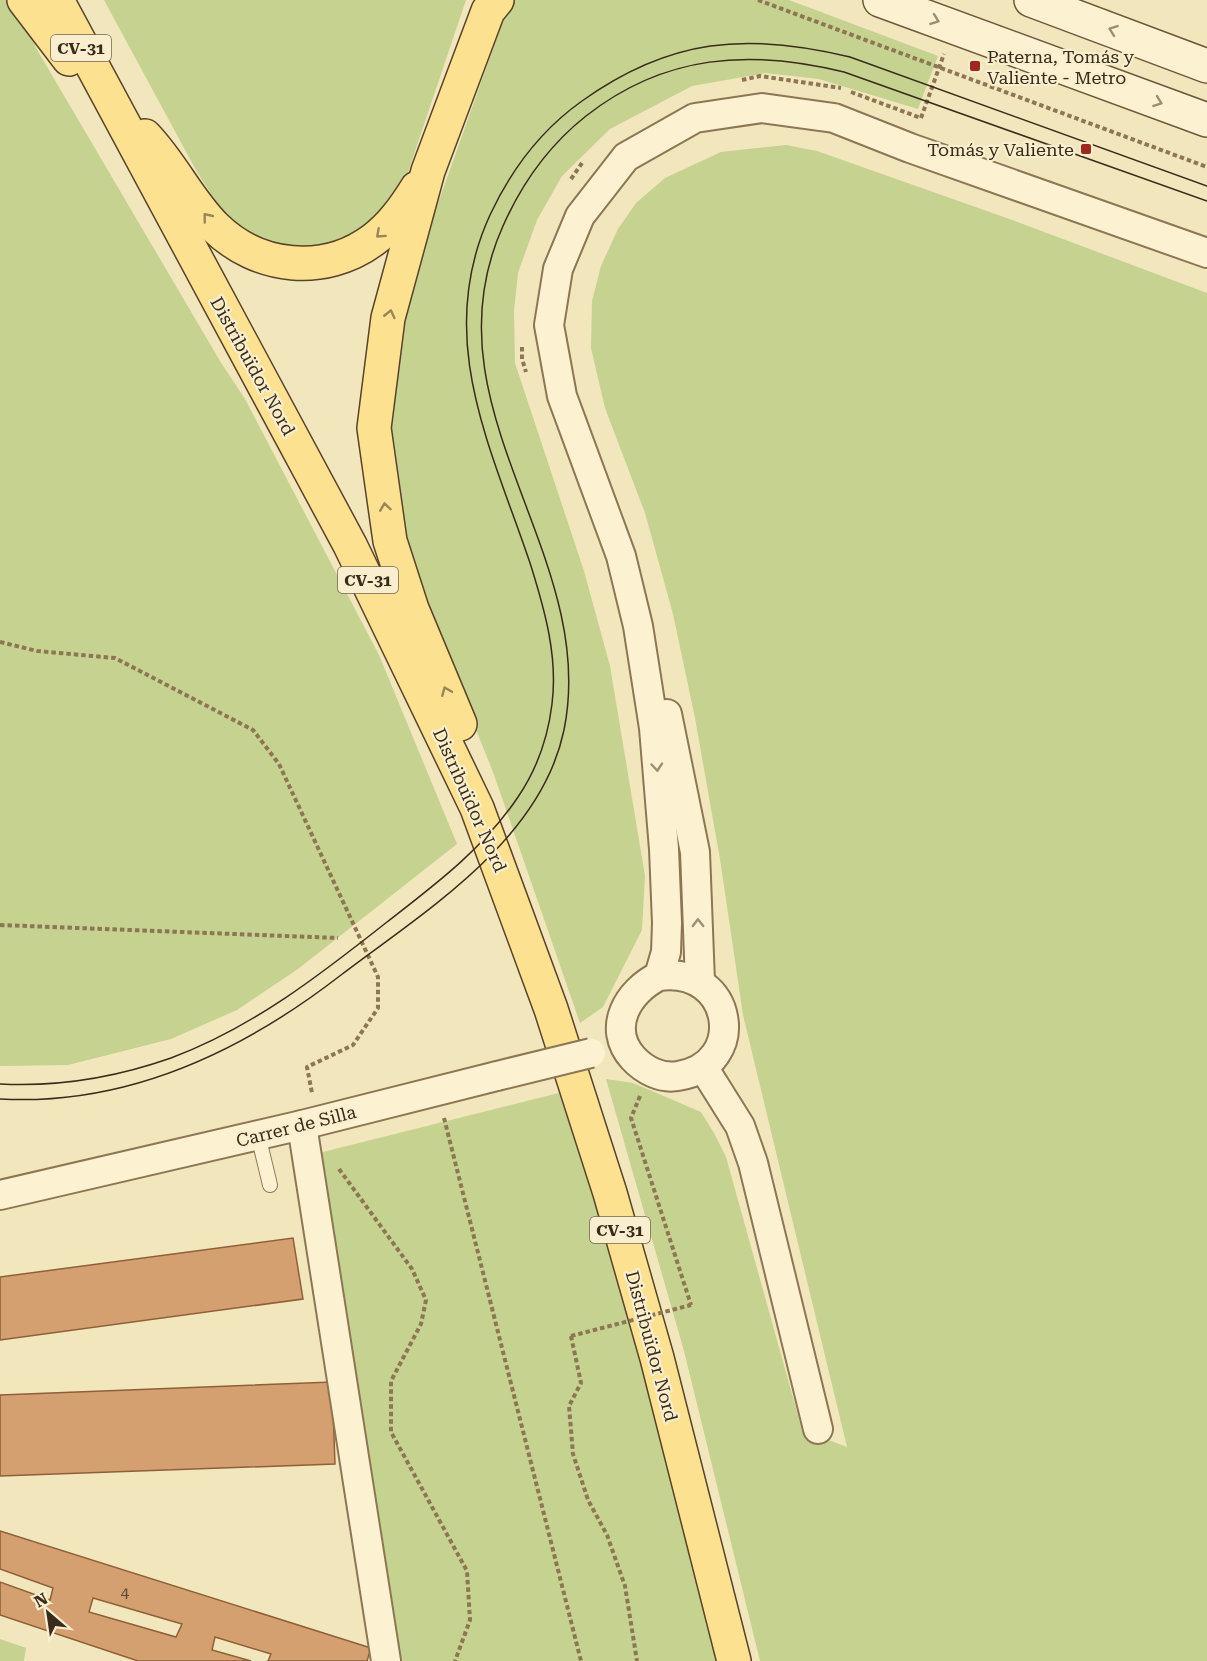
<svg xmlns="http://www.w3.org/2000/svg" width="1207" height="1661" font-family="'Roboto Serif',serif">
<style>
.green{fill:#c5d290}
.building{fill:#d5a06f;stroke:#8e6038;stroke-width:1.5;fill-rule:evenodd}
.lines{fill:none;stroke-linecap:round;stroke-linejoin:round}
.lane-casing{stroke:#8d7654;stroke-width:16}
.street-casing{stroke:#8d7654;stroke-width:32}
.secondary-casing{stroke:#6e5738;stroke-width:36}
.primary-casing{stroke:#594329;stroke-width:36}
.path{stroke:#8d7654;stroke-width:4;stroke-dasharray:4.5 3;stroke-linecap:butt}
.lane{stroke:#fcf2d1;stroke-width:14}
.street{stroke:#fcf2d1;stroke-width:28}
.secondary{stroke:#fcf2d1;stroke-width:33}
.primary{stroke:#fbe190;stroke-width:33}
.tram{stroke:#3a2c1b;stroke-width:1.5}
.street-bridge-casing{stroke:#8d7654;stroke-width:32;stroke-linecap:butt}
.path-bridge{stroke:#8d7654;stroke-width:4;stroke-dasharray:4.5 3;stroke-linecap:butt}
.street-bridge{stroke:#fcf2d1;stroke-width:28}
.oneway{stroke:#9b8f76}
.oneway2{stroke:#9a8656}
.poi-dot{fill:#a2261e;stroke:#f9efce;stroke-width:2}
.labels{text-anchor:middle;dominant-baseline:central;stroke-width:4.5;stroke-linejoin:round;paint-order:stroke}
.number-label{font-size:15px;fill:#614930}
.shield{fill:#f9efce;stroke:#736651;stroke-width:1.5}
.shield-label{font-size:16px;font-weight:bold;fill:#3a2c1b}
.poi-label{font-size:18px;fill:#3a2c1b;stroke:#f9efce;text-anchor:start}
.street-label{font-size:18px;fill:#3a2c1b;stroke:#f9efce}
</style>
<rect width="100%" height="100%" fill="#f2e6bd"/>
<g class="green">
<polygon points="0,0 17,0 36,48 220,361 245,399 379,655 457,844 298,969 237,1010 171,1039 68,1065 0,1066"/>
<polygon points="104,0 466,0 404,184 381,218 335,248 285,251 254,238 226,217 197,172"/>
<polygon points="514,0 789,0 938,56 918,109 819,79 765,73 692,86 610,129 562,176 537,220 518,273 514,311 515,363 584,571 610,666 645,876 642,930 603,1007 580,1023 493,772 405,553 385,422 400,310 504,18"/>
<polygon points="786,145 817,151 1015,221 1207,293 1207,1661 760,1661 684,1351 606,1079 633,1083 701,1112 714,1133 726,1157 802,1430 847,1447 743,1015 720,859 695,718 673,614 645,513 605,408 591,348 592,301 601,266 618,229 636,203 665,178 721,152"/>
<path d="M559 1093C624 1278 672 1470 717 1661H388L315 1154Z"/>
<polygon points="0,1639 26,1648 24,1661 0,1661"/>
</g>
<g class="building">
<polygon points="293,1238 303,1299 0,1340 0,1277"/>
<polygon points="332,1382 335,1464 0,1476 0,1395"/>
<path d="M0 1531 371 1648 367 1661H268L271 1654 215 1637 212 1650 251 1661H138L0 1615V1582L50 1600 53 1588 0 1569ZM93 1598 182 1624 176 1637 89 1612Z"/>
</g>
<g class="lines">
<g class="lane-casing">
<polyline id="lane" points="258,1135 270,1185"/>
</g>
<g class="street-casing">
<g id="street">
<polyline points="667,714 695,852 700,982"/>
<path d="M659 976C734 966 749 1065 678 1076 661 1079 644 1070 633 1058 606 1028 628 991 659 976L666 952 667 923 664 849 654 728 638 626 621 556 562 396 549 325 558 269 580 216 626 157 695 118 762 108 834 118 910 148 1207 253"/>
<polyline points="703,1067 740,1126 753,1163 818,1429"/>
<polyline points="302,1125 386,1661"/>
<polyline points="0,1195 302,1125 497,1076"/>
</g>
</g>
<g class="secondary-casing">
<g id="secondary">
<polyline points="880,0 1207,120"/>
<polyline points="1031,0 1207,66"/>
</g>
</g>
<g class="primary-casing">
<g id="primary">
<polyline points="24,0 69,59"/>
<polyline points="57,0 350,545 477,808 551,1009 610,1193 657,1358 734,1661"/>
<path d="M145 136C172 164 188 200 215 227 258 269 324 276 373 240 392 226 405 207 417 188"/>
<polyline points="460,724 412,609 390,541 374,428 388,318 428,171 488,11 497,0"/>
</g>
</g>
<g class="path">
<polyline points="758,0 1207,167"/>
<polyline points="742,80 760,76 841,88"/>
<polyline points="851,92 921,118"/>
<polyline points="921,118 944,54"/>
<polyline points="571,179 582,163"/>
<polyline points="522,347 522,359 526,372"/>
<polyline points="0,642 37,651 115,658 253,730 279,764 378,977 378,1008 353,1045 307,1067 312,1093"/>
<polyline points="0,925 338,938"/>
<polyline points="640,1096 631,1118 691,1305"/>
<polyline points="444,1118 581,1661"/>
<polyline points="339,1169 412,1269 426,1300 421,1324 391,1381 391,1432 467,1571 470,1620 455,1661"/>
<polyline points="571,1336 581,1383 569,1406 573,1454 588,1500 607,1535 625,1586 637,1661"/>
</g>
<use href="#lane" class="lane"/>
<use href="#street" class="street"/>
<use href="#secondary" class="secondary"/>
<use href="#primary" class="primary"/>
<g class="tram">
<path d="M0 1084C58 1087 117 1077 171 1058 252 1028 320 975 387 922 436 884 484 848 518 797 537 769 548 737 552 704 558 657 545 611 531 566 492 449 433 339 490 215 511 170 541 130 582 101 670 38 747 32 850 57L1207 186"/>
<path d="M0 1099C127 1106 243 1051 341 975 425 911 541 841 564 730 600 553 421 408 503 226 522 183 548 146 586 116 665 54 750 49 844 72L1207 201"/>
</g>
<g class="street-bridge-casing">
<polyline id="street-bridge" points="497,1076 591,1053"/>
</g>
<polyline class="path-bridge" points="571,1336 691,1305"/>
<use href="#street-bridge" class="street-bridge"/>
</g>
<defs><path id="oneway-chevron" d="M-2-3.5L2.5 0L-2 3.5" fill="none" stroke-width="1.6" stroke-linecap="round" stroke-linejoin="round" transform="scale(1.5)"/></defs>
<g class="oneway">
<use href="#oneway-chevron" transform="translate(935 20) rotate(20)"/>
<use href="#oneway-chevron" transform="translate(1113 30) rotate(-160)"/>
<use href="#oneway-chevron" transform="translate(1158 102) rotate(20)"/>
<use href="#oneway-chevron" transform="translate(657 767) rotate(85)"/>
<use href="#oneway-chevron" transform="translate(698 923) rotate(-91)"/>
</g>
<g class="oneway2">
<use href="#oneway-chevron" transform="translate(207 217) rotate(-129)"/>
<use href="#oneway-chevron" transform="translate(380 234) rotate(138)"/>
<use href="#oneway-chevron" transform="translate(390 314) rotate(-77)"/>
<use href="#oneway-chevron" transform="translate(385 507) rotate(-98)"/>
<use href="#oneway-chevron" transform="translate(446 691) rotate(-112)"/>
</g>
<g class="poi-dot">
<rect x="969" y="60" width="12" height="12" rx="3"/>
<rect x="1080" y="143" width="12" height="12" rx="3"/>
</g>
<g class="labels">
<g class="number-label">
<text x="125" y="1593">4</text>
</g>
<g class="shield">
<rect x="51" y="35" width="60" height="26" rx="4.5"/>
<rect x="338" y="567" width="60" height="26" rx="4.5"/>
<rect x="590" y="1217" width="60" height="26" rx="4.5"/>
</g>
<g class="shield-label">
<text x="81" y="48">CV-31</text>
<text x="368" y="580">CV-31</text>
<text x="620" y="1230">CV-31</text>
</g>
<g class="poi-label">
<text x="987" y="56">Paterna, Tomás y<tspan x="987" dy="21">Valiente - Metro</tspan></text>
<text x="1074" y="149" text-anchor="end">Tomás y Valiente</text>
</g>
<g class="street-label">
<text transform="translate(253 366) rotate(61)">Distribuïdor Nord</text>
<text transform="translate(470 800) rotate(66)">Distribuïdor Nord</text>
<text transform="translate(296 1126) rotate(-14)">Carrer de Silla</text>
<text transform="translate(652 1346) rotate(75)">Distribuïdor Nord</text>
</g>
</g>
<g transform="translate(48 1613) rotate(331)" stroke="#f9efce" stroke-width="4.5" paint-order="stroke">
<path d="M0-4.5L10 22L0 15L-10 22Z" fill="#3a2c1b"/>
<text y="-9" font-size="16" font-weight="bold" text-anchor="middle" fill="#3a2c1b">N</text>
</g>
</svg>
